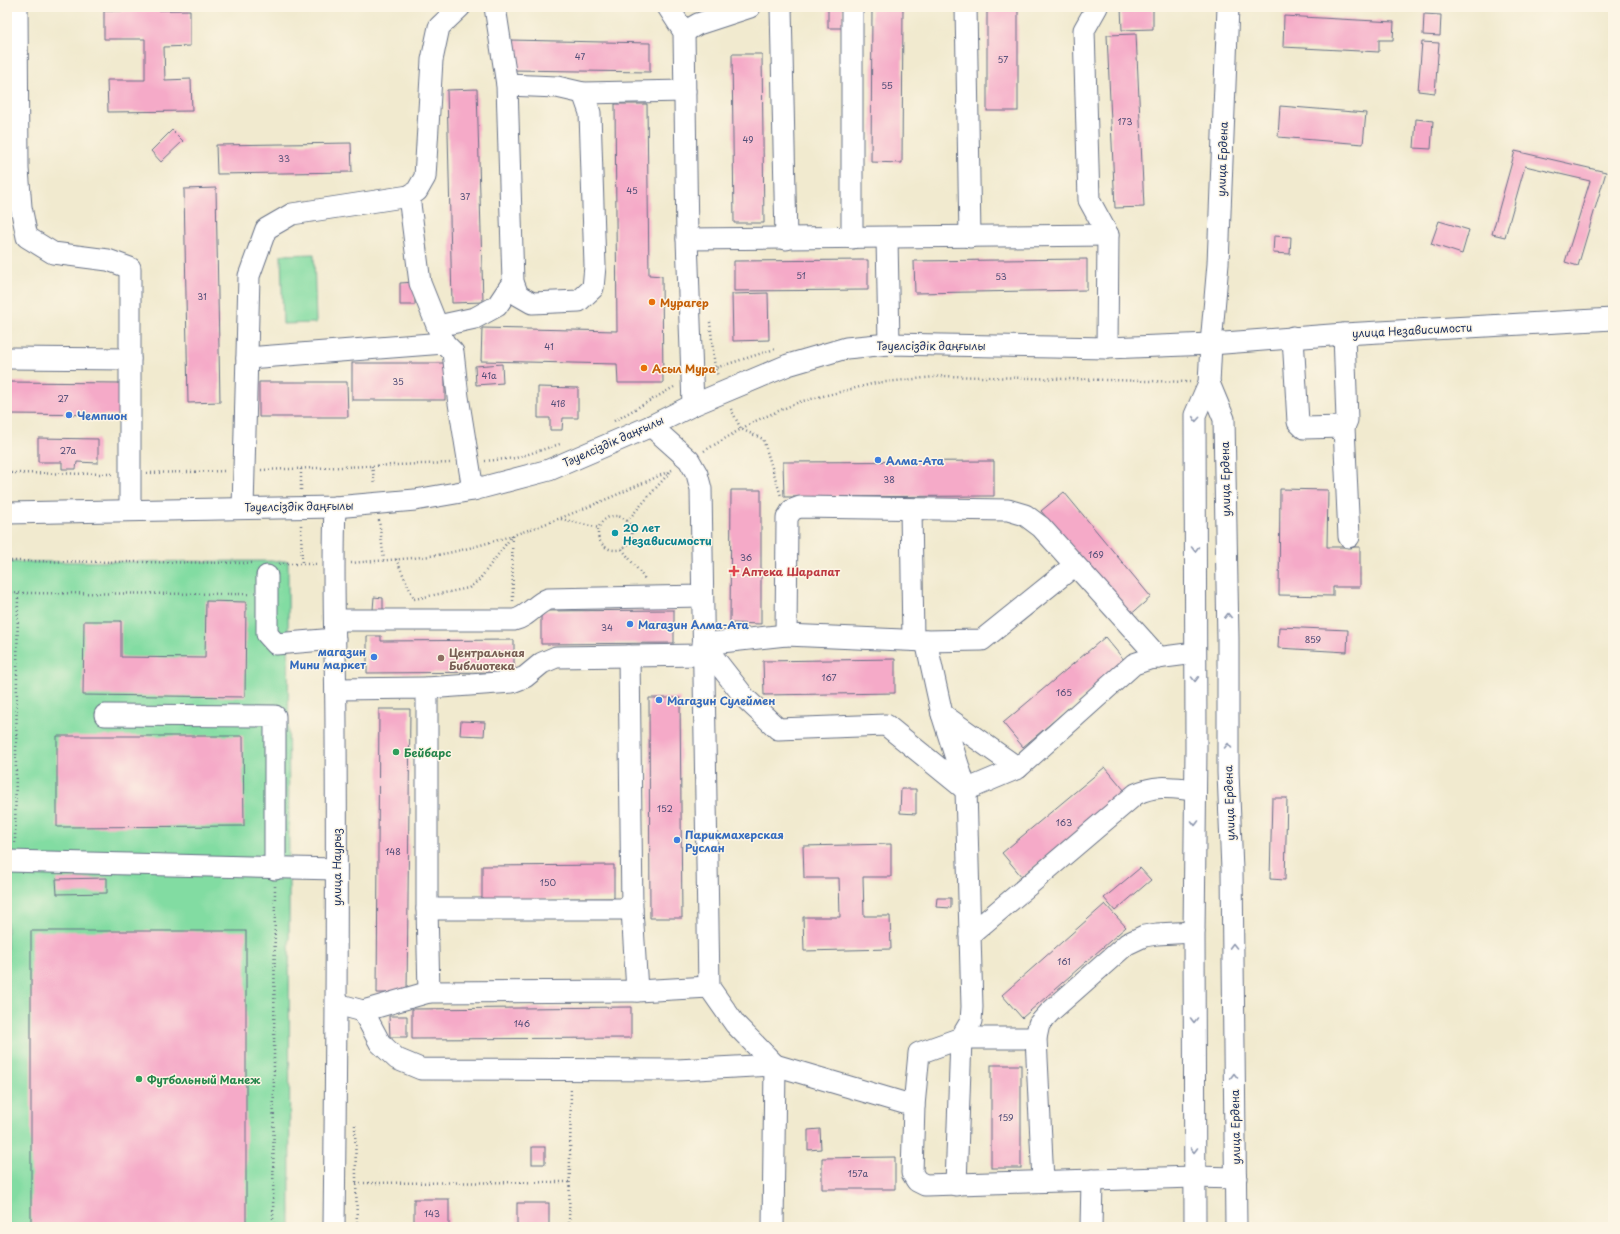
<svg xmlns="http://www.w3.org/2000/svg" width="1620" height="1234" font-family="'Playpen Sans',sans-serif">
<style>
.park{fill:#82dca2;stroke:#4e8680}
.building{fill:#f5aac8}
.lines{fill:none;stroke-linecap:round;stroke-linejoin:round}
.minor-casing{stroke:#667086;stroke-width:23}
.path{stroke:#667086;stroke-width:2.5;stroke-dasharray:1 3;stroke-linecap:butt}
.minor{stroke:#fff;stroke-width:21}
.oneway{stroke:#8d97ae}
.food-dot{fill:#e8710a;stroke:#fcf5e5;stroke-width:1.5}
.shop-dot{fill:#3f7fe0;stroke:#fcf5e5;stroke-width:1.5}
.culture-dot{fill:#0f9aa8;stroke:#fcf5e5;stroke-width:1.5}
.health-dot{fill:#e0444e;stroke:#fcf5e5;stroke-width:1.5}
.education-dot{fill:#8d6e63;stroke:#fcf5e5;stroke-width:1.5}
.leisure-dot{fill:#2e9e5b;stroke:#fcf5e5;stroke-width:1.5}
.labels{text-anchor:middle;dominant-baseline:central;stroke-width:3;stroke-linejoin:round;paint-order:stroke}
.number-label{font-size:9px;fill:#524e78}
.street-label{font-size:11px;fill:#1b2f5e;stroke:#fcf5e5}
.food-label{font-size:11px;font-weight:bold;fill:#c56008;stroke:#fcf5e5;text-anchor:start}
.shop-label{font-size:11px;font-weight:bold;fill:#366cbe;stroke:#fcf5e5;text-anchor:start}
.culture-label{font-size:11px;font-weight:bold;fill:#0d838f;stroke:#fcf5e5;text-anchor:start}
.health-label{font-size:11px;font-weight:bold;fill:#be3a42;stroke:#fcf5e5;text-anchor:start}
.education-label{font-size:11px;font-weight:bold;fill:#785e54;stroke:#fcf5e5;text-anchor:start}
.leisure-label{font-size:11px;font-weight:bold;fill:#27864d;stroke:#fcf5e5;text-anchor:start}
</style>
<rect width="100%" height="100%" fill="#fcf5e5"/>
<filter id="ink" filterUnits="userSpaceOnUse"><feTurbulence type="fractalNoise" baseFrequency=".025" numOctaves="2"/><feDisplacementMap in="SourceGraphic" scale="8" xChannelSelector="R" yChannelSelector="G"/><feConvolveMatrix kernelMatrix="1 2 1 2 8 2 1 2 1" color-interpolation-filters="sRGB"/></filter>
<filter id="wash" filterUnits="userSpaceOnUse"><feTurbulence type="fractalNoise" baseFrequency=".012" numOctaves="4" result="noise"/><feDisplacementMap in="SourceGraphic" scale="16" xChannelSelector="R" yChannelSelector="G"/><feGaussianBlur stdDeviation="0.9" result="paint"/><feColorMatrix in="noise" values="0 0 0 0 0 0 0 0 0 0 0 0 0 0 0 0 0 1.4 0 .05"/><feComposite in="paint" operator="in"/></filter>
<g filter="url(#wash)">
<rect width="100%" height="100%" fill="#f1eacf"/>
<g class="park">
<polygon points="314,254 316,323 283,324 281,255"/>
<polygon points="288,561 290,1227 7,1227 7,562"/>
</g>
<g id="blocks">
<g class="building">
<rect x="828" y="7" width="15" height="21"/>
<polygon points="872,7 903,7 902,163 871,162"/>
<rect x="987" y="7" width="31" height="104"/>
<polygon points="1121,7 1153,7 1153,29 1122,30"/>
<polygon points="190,10 190,46 164,47 165,80 191,79 192,111 108,112 107,80 145,80 145,39 104,39 104,11"/>
<polygon points="1424,14 1441,15 1440,36 1423,35"/>
<polygon points="1284,16 1394,22 1393,40 1379,40 1379,52 1283,47"/>
<polygon points="1136,34 1144,207 1115,208 1107,35"/>
<polygon points="510,40 650,43 650,72 510,70"/>
<polygon points="1422,42 1439,43 1435,93 1418,91"/>
<polygon points="732,54 762,54 764,223 734,223"/>
<polygon points="477,89 483,302 452,303 447,90"/>
<polygon points="615,104 647,104 649,275 662,276 663,383 618,383 617,364 481,361 482,328 617,331"/>
<polygon points="1280,106 1366,113 1363,144 1278,137"/>
<polygon points="1416,119 1433,121 1431,149 1414,148"/>
<polygon points="172,130 183,141 161,162 151,151"/>
<polygon points="351,143 352,172 217,174 216,145"/>
<polygon points="1515,151 1606,172 1578,266 1565,262 1590,181 1525,166 1505,237 1492,234"/>
<polygon points="216,188 220,402 188,403 184,189"/>
<polygon points="1439,221 1469,230 1462,254 1431,244"/>
<polygon points="1274,236 1291,237 1290,254 1273,253"/>
<polygon points="1087,259 1087,290 915,293 914,261"/>
<polygon points="868,260 868,290 734,291 734,261"/>
<polygon points="415,282 415,305 400,305 400,283"/>
<polygon points="768,293 769,340 733,341 732,294"/>
<rect x="352" y="363" width="93" height="37"/>
<polygon points="502,364 503,383 476,385 475,366"/>
<polygon points="7,382 120,383 120,415 7,414"/>
<polygon points="259,382 347,382 348,417 259,417"/>
<polygon points="538,387 578,388 578,418 563,418 562,430 550,430 550,418 538,418"/>
<polygon points="38,438 98,439 98,463 77,462 76,469 62,469 62,462 38,462"/>
<polygon points="994,461 994,496 784,497 783,462"/>
<polygon points="1280,489 1328,490 1327,547 1360,547 1360,587 1333,587 1333,596 1279,595"/>
<polygon points="731,490 761,490 761,624 730,623"/>
<polygon points="1064,492 1151,597 1129,616 1041,511"/>
<polygon points="374,597 383,598 383,611 373,610"/>
<polygon points="206,601 246,602 245,697 83,695 84,621 121,621 121,657 205,658"/>
<polygon points="674,610 674,643 541,644 541,611"/>
<polygon points="1279,627 1348,630 1347,652 1278,648"/>
<polygon points="367,636 381,636 381,641 514,640 514,672 367,673"/>
<polygon points="1105,637 1125,661 1023,747 1003,723"/>
<polygon points="895,659 895,693 764,695 763,661"/>
<polygon points="649,698 680,698 682,918 650,918"/>
<polygon points="379,709 410,709 407,993 377,993"/>
<polygon points="461,721 485,722 484,736 460,735"/>
<polygon points="57,736 243,736 244,826 57,827"/>
<polygon points="1105,767 1125,791 1022,877 1002,853"/>
<polygon points="901,789 916,789 916,814 900,813"/>
<polygon points="1272,798 1287,798 1285,880 1270,879"/>
<polygon points="891,844 891,877 863,877 864,916 890,916 891,949 804,951 803,917 840,917 839,878 804,878 803,846"/>
<polygon points="614,865 614,898 482,899 482,866"/>
<polygon points="1140,868 1151,880 1115,911 1104,898"/>
<polygon points="107,878 107,893 57,894 56,879"/>
<polygon points="937,898 951,898 951,908 936,907"/>
<polygon points="1105,904 1126,927 1022,1018 1002,995"/>
<rect x="31" y="931" width="215" height="296"/>
<polygon points="631,1007 631,1038 412,1039 412,1009"/>
<polygon points="389,1016 407,1016 407,1037 390,1037"/>
<rect x="991" y="1065" width="30" height="103"/>
<polygon points="820,1129 821,1149 808,1150 808,1130"/>
<rect x="532" y="1147" width="13" height="17"/>
<polygon points="895,1157 895,1189 822,1189 822,1158"/>
<rect x="414" y="1199" width="35" height="28"/>
<rect x="517" y="1203" width="32" height="24"/>
</g>
</g>
</g>
<g filter="url(#ink)">
<use href="#blocks" fill-opacity="0" stroke="#667086" stroke-width="1"/>
<g class="lines">
<g class="minor-casing">
<g id="minor">
<polyline points="17,7 18,169 21,207 27,237 53,253 108,260 130,268 130,510"/>
<polyline points="495,7 507,85 513,282 518,295 532,303 579,301 593,288 595,266 590,113 583,93"/>
<polyline points="668,7 684,32 687,239 693,405"/>
<polyline points="781,7 786,239"/>
<polyline points="966,7 970,237"/>
<polyline points="1097,7 1084,30 1089,200 1108,235 1107,348"/>
<polyline points="684,32 698,24 750,7"/>
<polyline points="507,85 557,87 583,93 685,91"/>
<polyline points="409,196 420,283 444,343"/>
<polyline points="852,238 852,7"/>
<polyline points="887,238 889,344"/>
<polyline points="687,239 1108,235"/>
<polyline points="438,326 475,318 497,306 513,282"/>
<polyline points="1293,337 1298,422 1304,428 1344,427 1347,420 1344,334"/>
<polyline points="7,358 130,359"/>
<polyline points="247,358 444,343 453,352 458,397 473,490"/>
<polyline points="1209,383 1224,419 1228,639 1228,772 1232,870 1236,1227"/>
<polyline points="651,426 689,460 697,474 701,489 709,987 735,1024 775,1065 773,1227"/>
<polyline points="1344,427 1349,537"/>
<polyline points="243,508 249,276 266,229 292,214 409,196 417,191 425,177 432,60 439,27 460,7"/>
<polyline points="911,509 913,640"/>
<polyline points="7,513 335,507 415,500 473,490 549,470 651,426 693,405 788,365 846,348 889,344 1107,348 1211,344 1344,334 1613,319"/>
<polyline points="1075,565 982,640 926,641 786,635 787,518 792,510 800,507 1008,510 1025,515 1041,527 1159,658"/>
<polyline points="267,576 267,634 276,644 335,639"/>
<path d="M335 620H514C528 617 535 604 548 599L702 596"/>
<polyline points="786,635 703,644 746,699 778,729 886,725 966,790 1018,768 1134,664 1149,659 1195,653"/>
<polyline points="926,641 942,714 966,790 972,1007 971,1021 961,1038 919,1053 914,1106 912,1173 917,1181 925,1185 1194,1177 1236,1178"/>
<polyline points="427,688 512,682 525,677 542,663 556,657 703,655"/>
<polyline points="336,689 427,688 427,909 429,992 637,991 632,909 629,656"/>
<polyline points="942,714 1018,768"/>
<polyline points="105,715 275,716 275,869"/>
<polyline points="7,861 336,869"/>
<polyline points="427,909 632,909"/>
<path d="M970 935 1136 794C1157 784 1173 788 1195 790"/>
<polyline points="637,991 709,987"/>
<polyline points="337,1004 363,1011 380,1043 397,1059 421,1069 677,1070 775,1065 914,1106"/>
<polyline points="363,1011 429,992"/>
<polyline points="1043,1181 1036,1038 1039,1024 1050,1012 1127,944 1144,936 1157,934 1194,932"/>
<polyline points="956,1185 961,1038 1036,1038"/>
<path d="M334 1227C336 1063 337 899 336 735 336 659 332 583 335 507"/>
<polyline points="1091,1227 1092,1180"/>
<polyline points="1195,1227 1194,932 1196,748 1195,415 1209,383 1211,344 1218,264 1228,7"/>
</g>
</g>
<g class="path">
<polyline points="710,322 715,368 718,376"/>
<polyline points="709,370 775,349"/>
<polyline points="731,409 741,429 763,439 781,496"/>
<polyline points="614,421 674,387"/>
<polyline points="704,451 753,422 799,402 876,383 944,376 1190,382"/>
<polyline points="485,461 516,458 560,444"/>
<polyline points="372,466 375,485"/>
<polyline points="261,470 450,463"/>
<polyline points="7,473 112,474"/>
<polyline points="147,473 226,471"/>
<polyline points="301,490 301,468"/>
<circle cx="615" cy="533" r="17"/>
<polyline points="561,519 599,528"/>
<polyline points="379,520 384,560"/>
<polyline points="627,521 670,472"/>
<polyline points="301,525 302,564"/>
<polyline points="512,536 513,601"/>
<polyline points="622,549 645,579"/>
<polyline points="396,559 414,599 469,588 479,580 512,536"/>
<polyline points="7,561 254,563"/>
<path d="M351 563C382 560 418 559 448 553 526 536 599 503 672 470"/>
<polyline points="279,564 316,564"/>
<polyline points="7,593 249,594"/>
<polyline points="15,843 18,594"/>
<polyline points="355,1125 357,1227"/>
<polyline points="356,1183 570,1182"/>
<polyline points="273,1227 275,886"/>
<polyline points="569,1227 571,1088"/>
</g>
<use href="#minor" class="minor"/>
</g>
<defs><path id="oneway-chevron" d="M-2-3.5L2.5 0L-2 3.5" fill="none" stroke-width="1.6" stroke-linecap="round" stroke-linejoin="round"/></defs>
<g class="oneway">
<use href="#oneway-chevron" transform="translate(1196 419) rotate(95)"/>
<use href="#oneway-chevron" transform="translate(1195 549) rotate(90)"/>
<use href="#oneway-chevron" transform="translate(1228 616) rotate(-91)"/>
<use href="#oneway-chevron" transform="translate(1195 679) rotate(89)"/>
<use href="#oneway-chevron" transform="translate(1228 746) rotate(-90)"/>
<use href="#oneway-chevron" transform="translate(1195 823) rotate(90)"/>
<use href="#oneway-chevron" transform="translate(1233 946) rotate(-91)"/>
<use href="#oneway-chevron" transform="translate(1194 1020) rotate(90)"/>
<use href="#oneway-chevron" transform="translate(1234 1076) rotate(-91)"/>
<use href="#oneway-chevron" transform="translate(1194 1150) rotate(90)"/>
</g>
</g>
<g class="food-dot">
<circle cx="652" cy="302" r="4"/>
<circle cx="644" cy="368" r="4"/>
</g>
<g class="shop-dot">
<circle cx="69" cy="415" r="4"/>
<circle cx="878" cy="460" r="4"/>
<circle cx="630" cy="624" r="4"/>
<circle cx="374" cy="657" r="4"/>
<circle cx="659" cy="700" r="4"/>
<circle cx="677" cy="840" r="4"/>
</g>
<circle class="culture-dot" cx="615" cy="533" r="4"/>
<path class="health-dot" d="M732 565h4v4h4v4h-4v4h-4v-4h-4v-4h4z"/>
<circle class="education-dot" cx="441" cy="658" r="4"/>
<g class="leisure-dot">
<circle cx="396" cy="752" r="4"/>
<circle cx="139" cy="1079" r="4"/>
</g>
<g class="labels">
<g class="number-label">
<text x="580" y="56">47</text>
<text x="1003" y="59">57</text>
<text x="887" y="85">55</text>
<text x="1125" y="121">173</text>
<text x="748" y="139">49</text>
<text x="284" y="158">33</text>
<text x="632" y="190">45</text>
<text x="465" y="196">37</text>
<text x="801" y="275">51</text>
<text x="1001" y="276">53</text>
<text x="202" y="296">31</text>
<text x="549" y="346">41</text>
<text x="489" y="375">41а</text>
<text x="398" y="381">35</text>
<text x="63" y="398">27</text>
<text x="558" y="403">41в</text>
<text x="68" y="450">27а</text>
<text x="889" y="479">38</text>
<text x="1096" y="554">169</text>
<text x="746" y="557">36</text>
<text x="607" y="627">34</text>
<text x="1313" y="639">859</text>
<text x="829" y="677">167</text>
<text x="1064" y="692">165</text>
<text x="665" y="808">152</text>
<text x="1064" y="822">163</text>
<text x="393" y="851">148</text>
<text x="548" y="882">150</text>
<text x="1064" y="961">161</text>
<text x="522" y="1023">146</text>
<text x="1006" y="1117">159</text>
<text x="858" y="1173">157а</text>
<text x="432" y="1213">143</text>
</g>
<g class="street-label">
<text transform="translate(1222 159) rotate(-88)">улица Ердена</text>
<text transform="translate(1412 330) rotate(-3)">улица Независимости</text>
<text x="931" y="345">Тәуелсіздік даңғылы</text>
<text transform="translate(613 441) rotate(-24)">Тәуелсіздік даңғылы</text>
<text transform="translate(1225 479) rotate(-91)">улица Ердена</text>
<text transform="translate(299 506) rotate(-1)">Тәуелсіздік даңғылы</text>
<text transform="translate(1229 803) rotate(-92)">улица Ердена</text>
<text transform="translate(336 867) rotate(-90)">улица Наурыз</text>
<text transform="translate(1235 1127) rotate(-91)">улица Ердена</text>
</g>
<g class="food-label">
<text x="660" y="302">Мурагер</text>
<text x="652" y="368">Асыл Мура</text>
</g>
<g class="shop-label">
<text x="77" y="415">Чемпион</text>
<text x="886" y="460">Алма-Ата</text>
<text x="638" y="624">Магазин Алма-Ата</text>
<text x="366" y="651" text-anchor="end">магазин<tspan x="366" dy="13">Мини маркет</tspan></text>
<text x="667" y="700">Магазин Сулеймен</text>
<text x="685" y="834">Парикмахерская<tspan x="685" dy="13">Руслан</tspan></text>
</g>
<g class="culture-label">
<text x="623" y="527">20 лет<tspan x="623" dy="13">Независимости</tspan></text>
</g>
<g class="health-label">
<text x="742" y="571">Аптека Шарапат</text>
</g>
<g class="education-label">
<text x="449" y="652">Центральная<tspan x="449" dy="13">Библиотека</tspan></text>
</g>
<g class="leisure-label">
<text x="404" y="752">Бейбарс</text>
<text x="147" y="1079">Футбольный Манеж</text>
</g>
</g>
<rect width="1620" height="1234" fill="none" stroke="#fcf5e5" stroke-width="24"/>
</svg>
